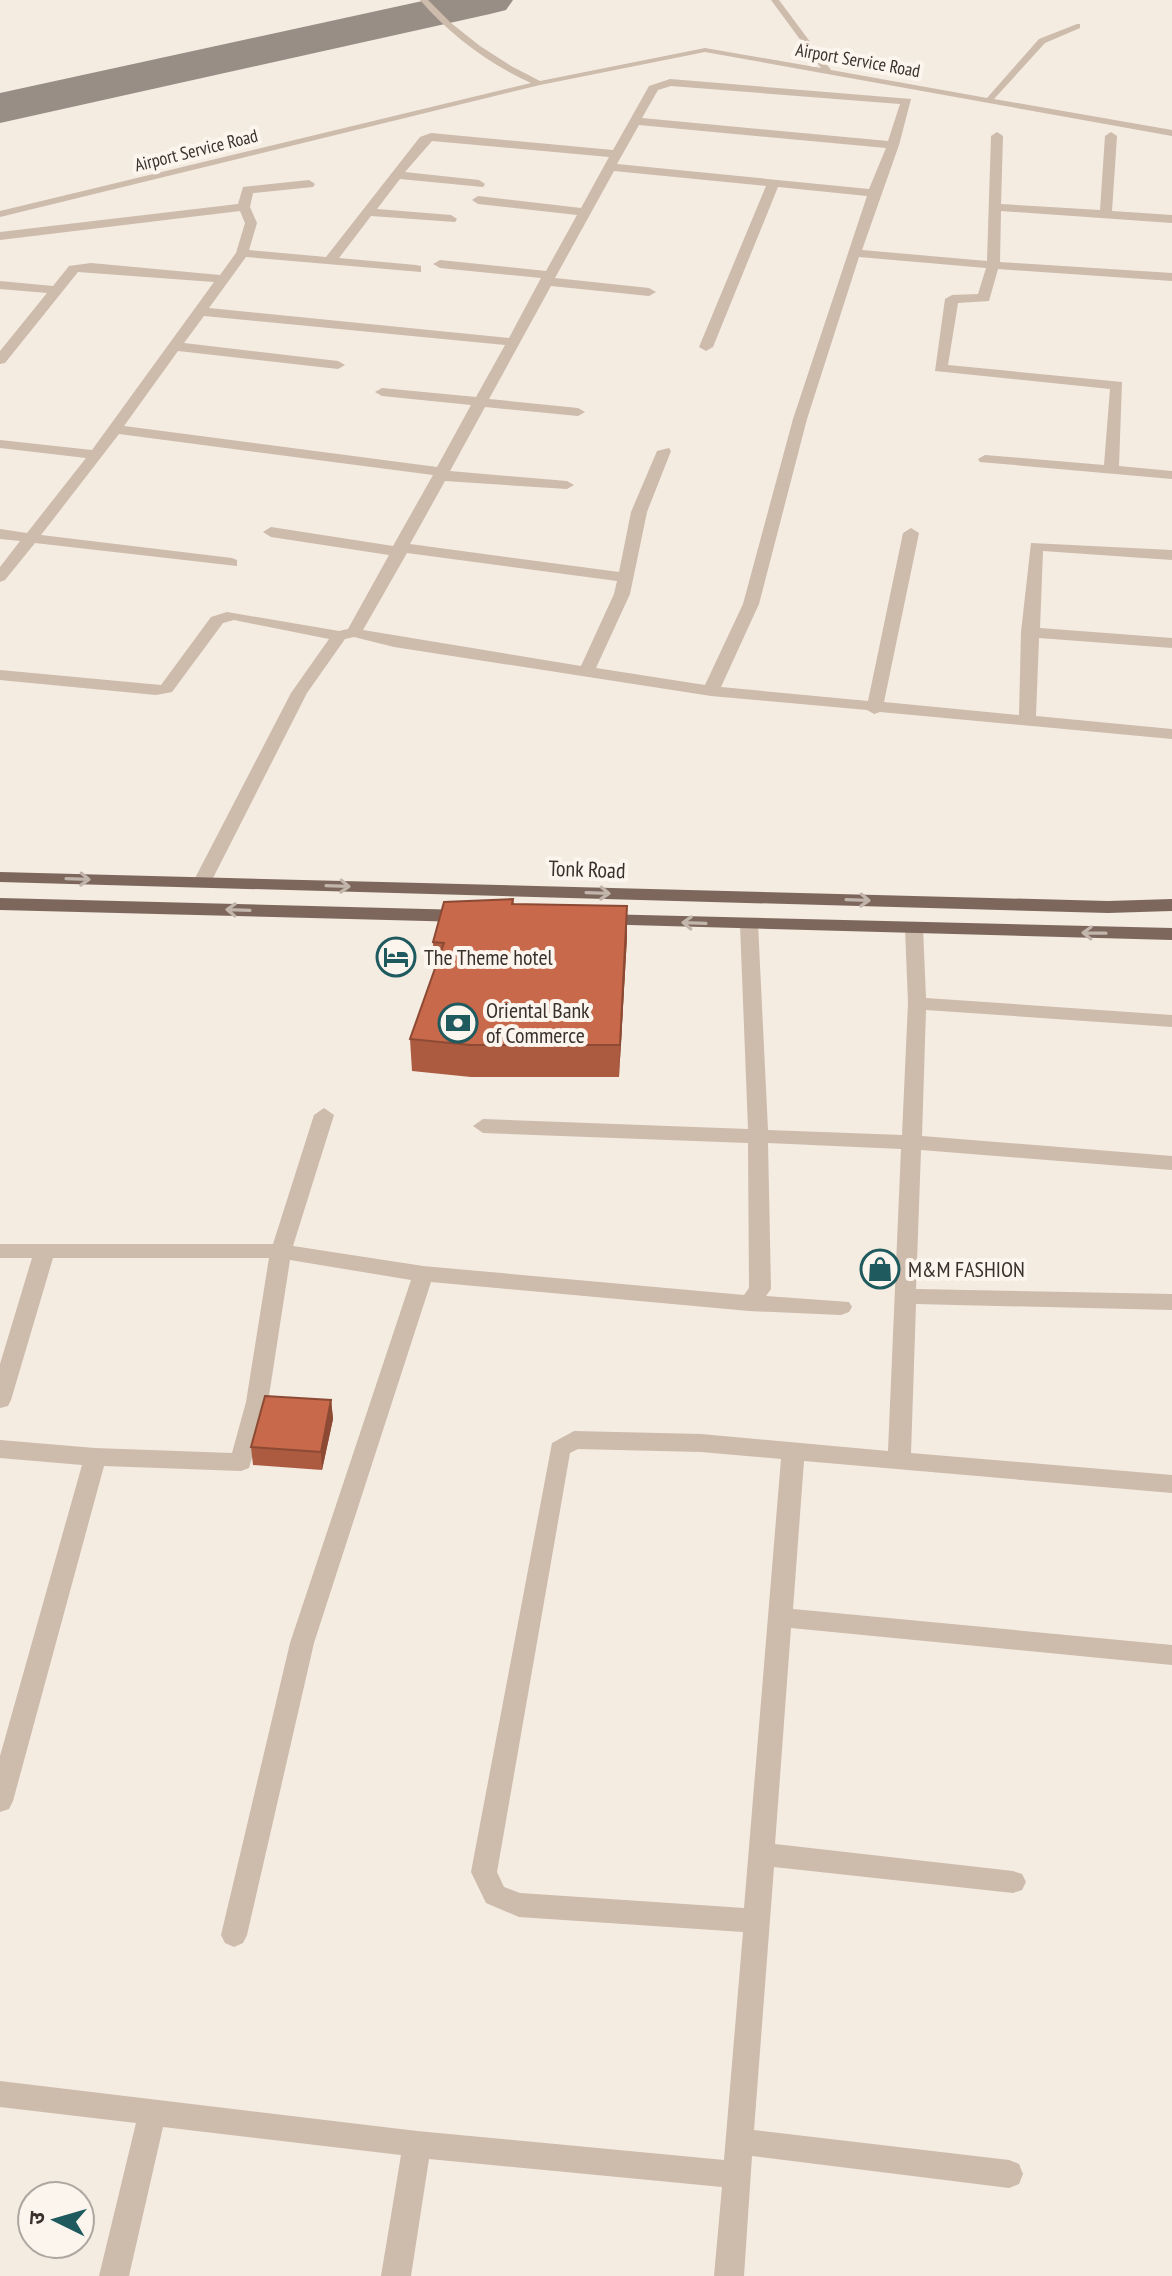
<svg xmlns="http://www.w3.org/2000/svg" width="1172" height="2276" font-family="'PT Sans Narrow','Noto Sans Devanagari',sans-serif">
<style>
.lines{fill:none;stroke-linecap:round;stroke-linejoin:round}
.taxiway{fill:#988e86;fill-rule:evenodd}
.service{fill:#cdbbac;fill-rule:evenodd}
.minor{fill:#cdbbac;fill-rule:evenodd}
.primary{fill:#7d675c;fill-rule:evenodd}
.wall{fill:#ac5a40}
.shaded-wall{fill:#8c4a34}
.building{fill:#c8694b;stroke:#8c4a34;stroke-width:2}
.oneway{stroke:#c2b5ac}
.labels{text-anchor:middle;dominant-baseline:central;stroke-width:8;stroke-linejoin:round;paint-order:stroke}
.far-street-label{font-size:18px;fill:#3b302b;stroke:#fbf5ee}
.street-label{font-size:22px;fill:#3b302b;stroke:#fbf5ee}
.poi-label{font-size:22px;fill:#3b302b;stroke:#fbf5ee;text-anchor:start}
</style>
<rect width="100%" height="100%" fill="#f4ebe1"/>
<g class="lines">
<polygon class="taxiway" points="427,0 513,0 506,10 490,14 0,123 0,93"/>
<path class="service" d="M420 0H428L451 23 480 46 511 66 540 81 705 48 821 68 771 0H779L831 70 987 98 1039 39 1077 24H1080V28L1045 43 994 99 1172 130V136L705 52 540 85 0 217V211L531 83C489 64 450 35 420 0Z"/>
<g class="minor">
<path d="M670 79 911 99 899 145 862 250 987 261 991 136 997 132 1003 136 1001 204 1100 210 1105 136 1111 132 1117 136 1112 211 1172 215V223L1001 211 1000 262 1172 273V281L998 269 989 301 958 303 948 365 1122 382 1119 466 1172 471V479L980 462 978 459 985 455 1104 465 1110 389 935 371 945 299 952 295 978 294 986 268 859 257 807 419 759 604 721 687 868 701 903 533 911 528 919 533 884 702 1019 715 1021 632 1031 543 1172 550V560L1043 551 1040 628 1172 638V648L1039 638 1036 716 1172 729V739L880 712 874 714 867 710 711 696 394 647 354 637 345 639 307 693 211 882 208 886H196L193 882 291 693 329 639 234 620 223 623 172 692 156 695 0 680V670L161 685 211 617 227 612 339 631 348 629 389 555 271 537 263 532 271 527 393 546 433 475 119 434 41 535 232 558 237 560V566L35 543 5 580 0 582V567L20 541 0 539V529L27 533 86 458 0 448V440L92 450 214 282 78 272 5 363 0 364V351L47 293 0 289V281L53 286 69 266 91 263 220 275 236 253 245 223 240 211 0 240V232L238 204 243 187 309 180 315 184 313 187 253 193 250 207 257 223 249 250 326 257 420 137 431 133 613 150 649 86ZM671 86 900 104 888 141 642 118 658 90ZM639 125 886 148 869 189 617 164ZM432 141 609 157 581 208 478 196 472 200 478 204 577 215 546 271 440 260 433 264 440 268 541 278 509 338 209 308 246 257 421 272V266L416 265 339 258 371 216 455 222 457 219 451 215 377 209 400 179 483 187 485 184 479 180 405 172ZM614 171 766 186 699 347 706 351 713 347 778 187 867 196 793 419 743 604 705 685 596 668 630 594 647 512 671 451 669 448 657 451 631 512 619 572 410 544 445 481 567 489 574 485 567 481 450 471 485 407 578 416 585 412 578 408 489 399 551 286 649 296 656 292 649 288 555 278ZM204 316 505 345 476 397 382 388 375 392 382 396 471 405 437 467 124 426 178 351 338 369 345 365 338 361 184 343ZM407 553 617 581 614 594 581 666 363 630Z"/>
<path d="M749 918 758 924 768 1130 902 1135 908 1003 905 928 908 924 914 922 923 928 926 998 1172 1015V1027L926 1010 922 1136 1172 1156V1170L921 1150 916 1289 1172 1294V1310L916 1304 911 1453 1172 1475V1493L804 1461 793 1609 1172 1645V1665L791 1628 775 1844 1013 1871 1022 1874 1026 1882 1022 1890 1013 1893 774 1867 754 2130 1009 2160 1019 2164 1023 2174 1019 2184 1009 2188 752 2156 744 2276H714L722 2187 429 2159 411 2276H381L401 2155 163 2127 129 2276H99L136 2123 0 2107V2081L417 2131 724 2160 743 1932 519 1917 486 1903 471 1872 552 1443 574 1431 701 1434 888 1451 901 1149 768 1143 771 1289 766 1296 849 1302 852 1307 849 1312 841 1315 749 1311 431 1282 314 1643 247 1935 243 1943 234 1947 225 1943 221 1935 290 1643 411 1280 290 1260 268 1402 249 1468 241 1471 104 1466 13 1801 9 1809 0 1812V1756L82 1465 0 1458V1440L95 1448 232 1453 246 1402 269 1258H53L11 1400 8 1406 0 1408V1364L32 1258H0V1244H273L314 1115 324 1108 334 1115 293 1246 423 1266 744 1295 749 1288 748 1143 483 1133 473 1126 483 1119 748 1129 740 924ZM578 1449 701 1452 781 1459 744 1908 520 1893 504 1887 497 1872 570 1453Z"/>
</g>
<g class="primary">
<polygon points="0,872 1108,901 1172,899 1172,911 1108,913 0,882"/>
<polygon points="0,898 464,910 473,916 464,922 0,910"/>
<polygon points="600,914 1172,928 1172,940 594,924 591,920"/>
</g>
</g>
<g class="wall">
<polygon points="513,899 514,904 627,937 619,1077 471,1077 412,1071 410,1039 434,971 433,942"/>
<polygon points="331,1400 333,1419 322,1470 253,1465 251,1447"/>
</g>
<g class="shaded-wall">
<polygon points="627,906 627,937 619,1077 620,1045"/>
<polygon points="331,1400 333,1419 322,1470 321,1452"/>
</g>
<g class="building">
<polygon points="513,899 512,904 627,906 620,1045 470,1045 410,1039 444,943 433,942 444,902"/>
<polygon points="265,1396 331,1400 321,1452 251,1447"/>
</g>
<defs><path id="oneway-shaft" d="M-6 0H5M1.5-3L5.5 0L1.5 3" fill="none" stroke-width="1.6" stroke-linecap="round" stroke-linejoin="round" transform="scale(2)"/></defs>
<g class="oneway">
<use href="#oneway-shaft" transform="translate(78 879) rotate(2)"/>
<use href="#oneway-shaft" transform="translate(338 886) rotate(2)"/>
<use href="#oneway-shaft" transform="translate(598 893) rotate(2)"/>
<use href="#oneway-shaft" transform="translate(858 900) rotate(2)"/>
<use href="#oneway-shaft" transform="translate(238 910) rotate(-178)"/>
<use href="#oneway-shaft" transform="translate(694 923) rotate(-178)"/>
<use href="#oneway-shaft" transform="translate(1094 933) rotate(-179)"/>
</g>
<defs>
<g id="hotel-ring" transform="scale(2)"><circle r="9.5" fill="#fbf5ee" stroke="#1f5a5e" stroke-width="1.5"/><path d="M-6-4.5h1.5V1H6V5H4.5V3h-9V5H-6ZM-4 0a1.8 1.8 0 1 1 3.6 0ZM.5 0V-2.5h3Q6-2.5 6 0Z" fill="#1f5a5e"/></g>
<g id="bank-ring" transform="scale(2)"><circle r="9.5" fill="#fbf5ee" stroke="#1f5a5e" stroke-width="1.5"/><path d="M-6-4H6V4H-6ZM0-2.3a2.3 2.3 0 1 0 0 4.6a2.3 2.3 0 1 0 0-4.6Z" fill="#1f5a5e"/></g>
<g id="shop-ring" transform="scale(2)"><circle r="9.5" fill="#fbf5ee" stroke="#1f5a5e" stroke-width="1.5"/><path d="M-5-2.5h2.3a2.7 3.5 0 0 1 5.4 0H5L5.5 6h-11ZM-1.5-2.5h3a1.5 2.3 0 0 0-3 0Z" fill="#1f5a5e"/></g>
</defs>
<g fill-rule="evenodd">
<use href="#hotel-ring" x="396" y="957"/>
<use href="#bank-ring" x="458" y="1023"/>
<use href="#shop-ring" x="880" y="1269"/>
</g>
<g class="labels">
<g class="far-street-label">
<text transform="translate(858 60) rotate(10)">Airport Service Road</text>
<text transform="translate(196 150) rotate(-14)">Airport Service Road</text>
</g>
<g class="street-label">
<text transform="translate(587 869) rotate(2)">Tonk Road</text>
</g>
<g class="poi-label">
<text x="424" y="957">The Theme hotel</text>
<text x="486" y="1010">Oriental Bank<tspan x="486" dy="25">of Commerce</tspan></text>
<text x="908" y="1269">M&amp;M FASHION</text>
</g>
</g>
<g transform="translate(56 2220) rotate(275)"><circle r="38" fill="#fbf5ee" stroke="#aea6a0" stroke-width="2"/>
<path d="M0-6L14 30L0 20L-14 30Z" fill="#1f5a5e"/>
<text y="-12" font-size="22" font-weight="bold" text-anchor="middle" fill="#3b302b">उ</text>
</g>
</svg>
